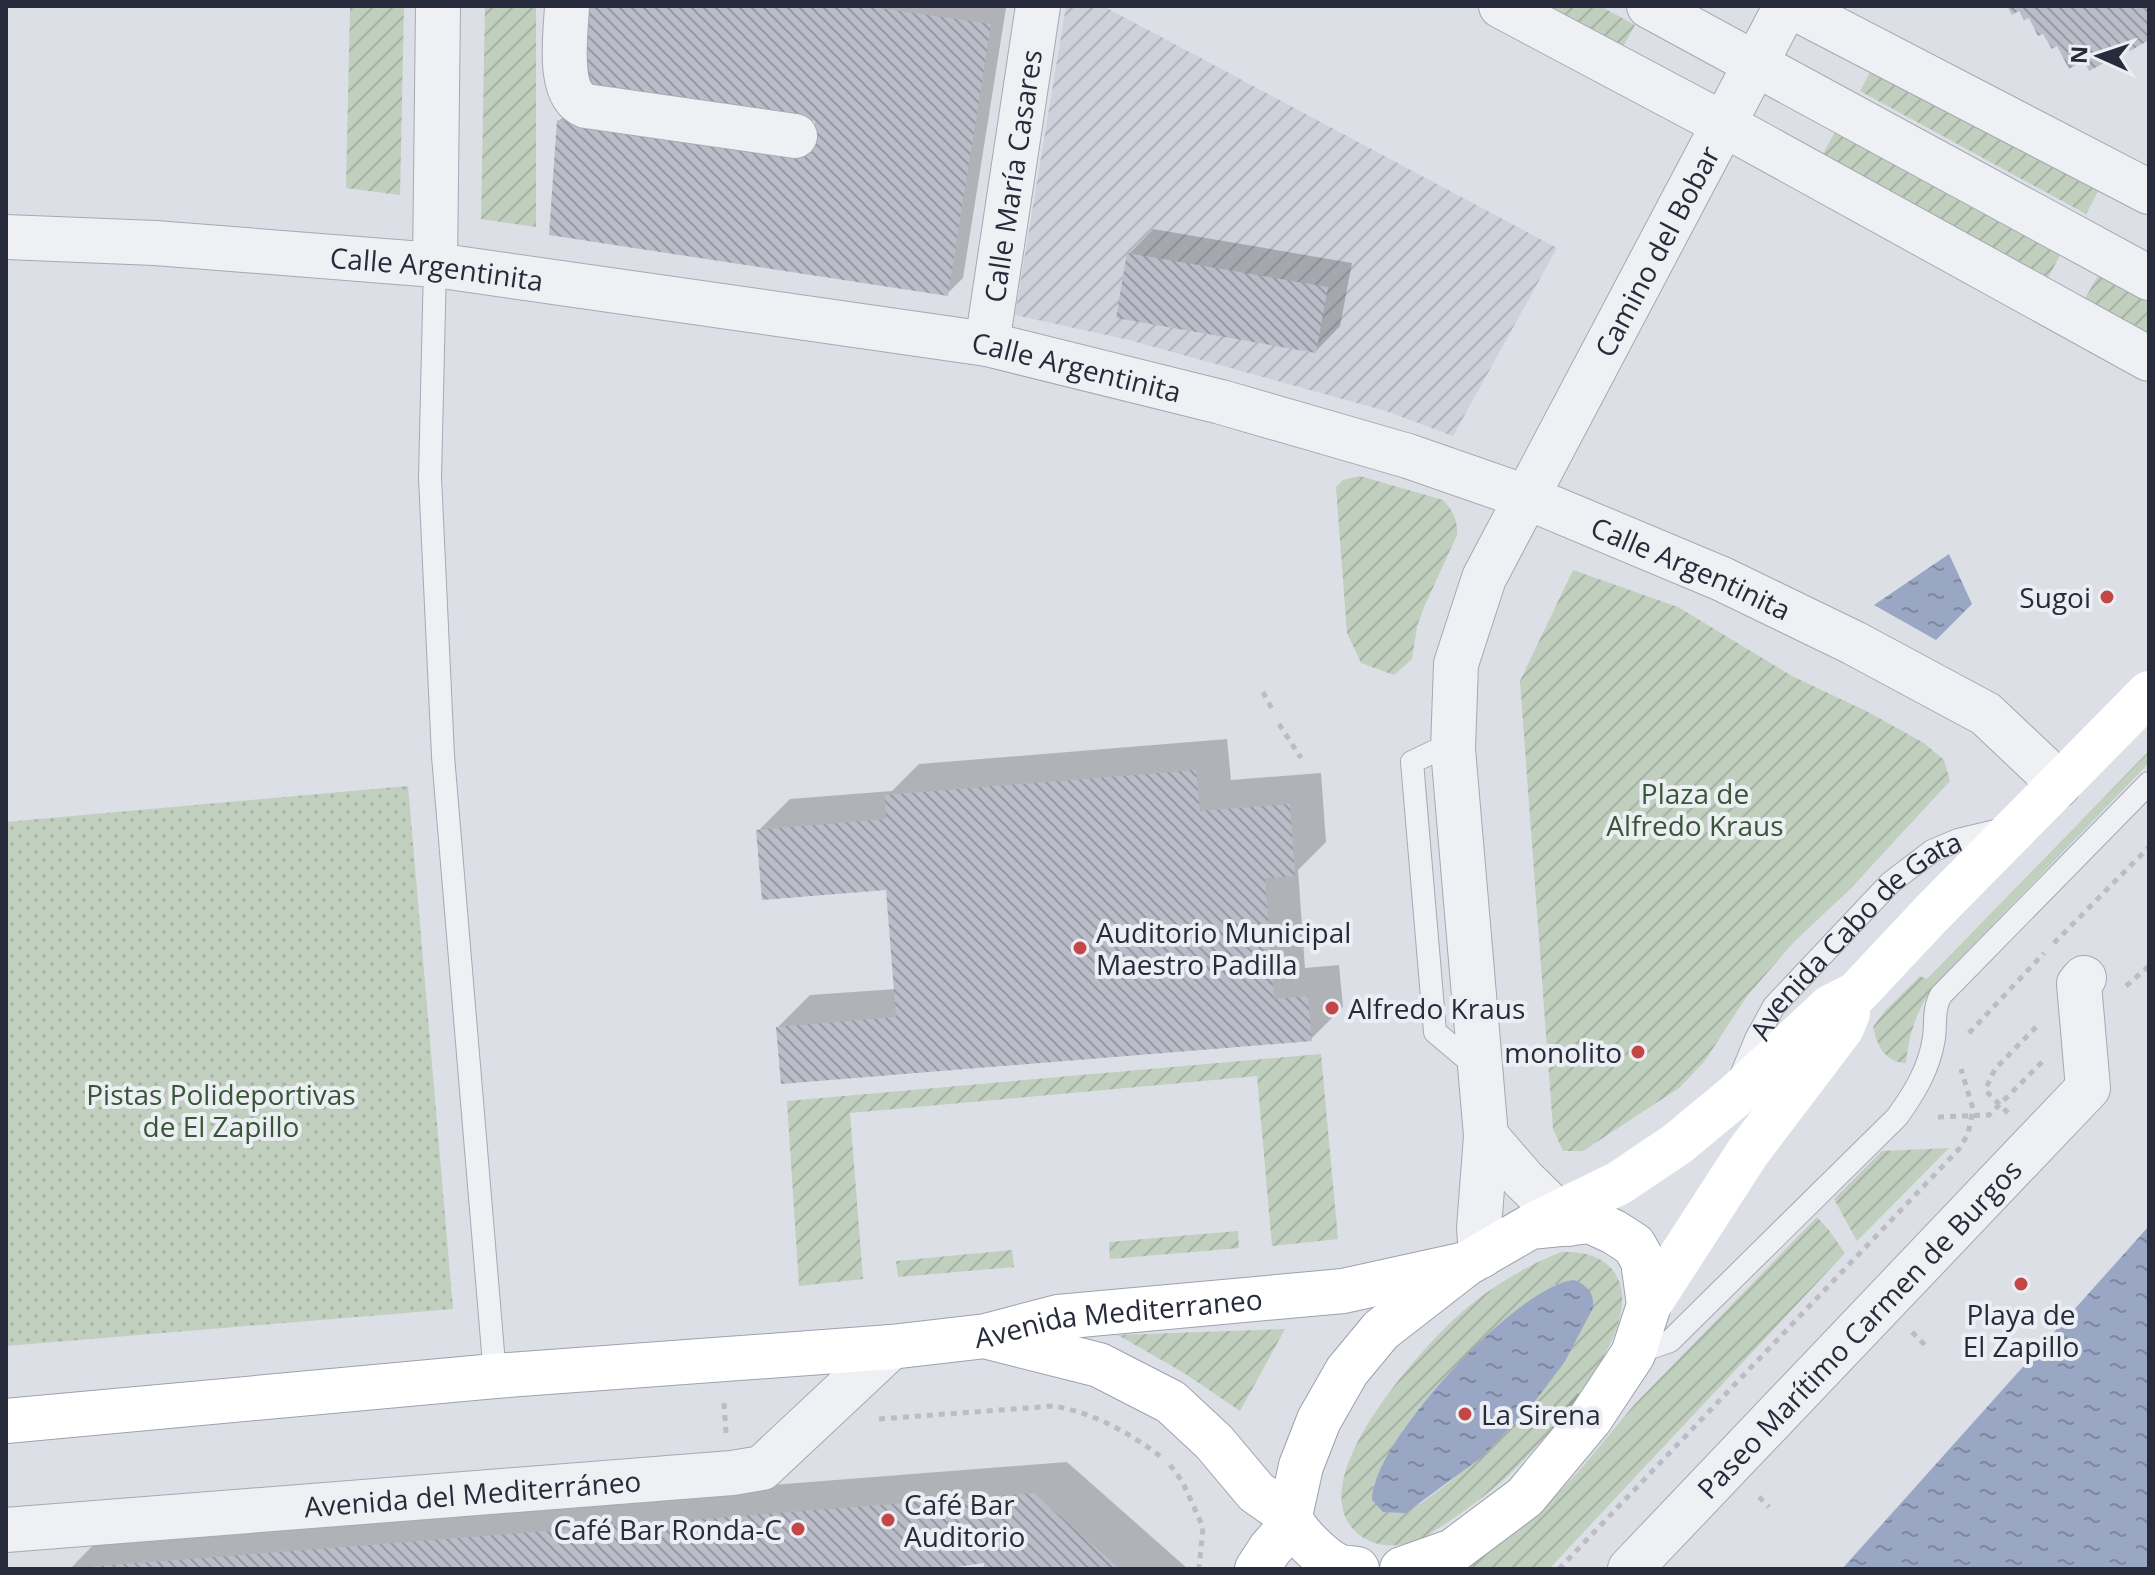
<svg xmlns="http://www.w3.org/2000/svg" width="2155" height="1575" font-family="'Open Sans',sans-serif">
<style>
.industrial{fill:url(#industrial-furrows)}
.park{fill:url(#park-dots)}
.garden{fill:url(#garden-furrows);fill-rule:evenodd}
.water{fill:url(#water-ripples)}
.shadow{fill:#0003}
.building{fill:url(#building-back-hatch)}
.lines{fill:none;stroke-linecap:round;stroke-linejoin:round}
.lane-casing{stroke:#a6a9b2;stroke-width:24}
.street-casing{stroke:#a6a9b2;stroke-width:46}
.primary-casing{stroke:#9da1b0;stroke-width:46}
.path{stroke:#bbbdc4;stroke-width:5;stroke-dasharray:6 6;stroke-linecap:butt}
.lane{stroke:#eff0f4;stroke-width:22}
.street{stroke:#eff0f4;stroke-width:44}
.secondary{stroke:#fff;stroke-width:44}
.primary{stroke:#fff;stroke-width:44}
.poi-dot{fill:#c44748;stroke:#ebeef3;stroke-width:3}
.labels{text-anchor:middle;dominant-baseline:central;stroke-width:8;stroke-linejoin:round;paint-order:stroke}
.street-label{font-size:28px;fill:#272b3b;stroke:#ebeef3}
.poi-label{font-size:28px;fill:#272b3b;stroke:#ebeef3;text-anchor:start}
.park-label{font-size:28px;fill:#375635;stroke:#ebeef3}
</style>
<defs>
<pattern id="industrial-furrows" width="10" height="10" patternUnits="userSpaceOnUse" patternTransform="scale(2)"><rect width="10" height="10" fill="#cfd1da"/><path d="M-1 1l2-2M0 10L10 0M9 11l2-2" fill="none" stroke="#b2b4bc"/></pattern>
<pattern id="park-dots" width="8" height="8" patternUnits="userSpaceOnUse" patternTransform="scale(2)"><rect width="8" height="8" fill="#c0cfbe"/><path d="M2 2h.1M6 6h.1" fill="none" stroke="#a5b2a4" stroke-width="1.8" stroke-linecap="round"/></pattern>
<pattern id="garden-furrows" width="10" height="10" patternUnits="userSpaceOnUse" patternTransform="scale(2)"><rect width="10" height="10" fill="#c0cfbe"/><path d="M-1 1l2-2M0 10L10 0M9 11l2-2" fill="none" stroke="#a5b2a4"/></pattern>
<pattern id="water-ripples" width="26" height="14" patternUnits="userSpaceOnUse" patternTransform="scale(2)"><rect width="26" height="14" fill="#99a7c4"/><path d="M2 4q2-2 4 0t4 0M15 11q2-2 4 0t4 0" fill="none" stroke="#7d88a0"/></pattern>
<pattern id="building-back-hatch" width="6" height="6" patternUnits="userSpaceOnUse" patternTransform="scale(2)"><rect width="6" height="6" fill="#babdc8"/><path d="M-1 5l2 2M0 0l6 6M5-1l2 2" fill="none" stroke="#979aa4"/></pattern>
</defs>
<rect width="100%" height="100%" fill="#dcdfe5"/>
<polygon class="industrial" points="1066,6 1103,6 1557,248 1453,436 1386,411 1129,340 1015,315"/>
<polygon class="park" points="408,786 453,1309 6,1346 6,822"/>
<g class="garden">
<polygon points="350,6 404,6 400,195 346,188"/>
<polygon points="485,6 536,6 536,227 481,219"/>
<polygon points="1533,6 1600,6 1635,25 1620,52"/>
<polygon points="1875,63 2101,186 2086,214 1860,91"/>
<polygon points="1836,130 2062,252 2045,283 1819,161"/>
<polygon points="2099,274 2149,302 2149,338 2084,300"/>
<path d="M1360 476 1443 500C1453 511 1458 520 1457 535L1425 605 1417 626 1412 659 1394 675 1361 663 1347 633 1336 487 1343 480Z"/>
<polygon points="1573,570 1678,607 1792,676 1868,712 1924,743 1944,760 1950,781 1851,888 1793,943 1747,996 1704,1062 1679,1088 1583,1151 1563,1151 1553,1129 1520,681"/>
<path d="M2149 751V763L1935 984C1917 1009 1909 1033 1906 1063 1885 1062 1877 1046 1873 1027L1885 1011 1920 976 1927 979Z"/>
<polygon points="1321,1054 1338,1239 1272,1246 1257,1076 850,1113 863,1279 799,1286 787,1101"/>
<polygon points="1949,1148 1857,1241 1834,1199 1882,1151"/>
<polygon points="1817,1217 1828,1229 1845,1253 1549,1569 1463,1569 1533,1519 1579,1471 1634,1405"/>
<polygon points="1238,1231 1239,1248 1110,1259 1109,1242"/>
<polygon points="1012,1250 1014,1267 898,1277 896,1261"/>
<path d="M1561 1252C1586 1251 1611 1257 1620 1284 1638 1340 1541 1446 1502 1481 1479 1501 1454 1519 1428 1535 1409 1546 1383 1550 1364 1538 1289 1492 1422 1347 1462 1312 1491 1287 1526 1266 1561 1252ZM1556 1284 1564 1363C1521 1419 1479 1463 1420 1504L1373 1486C1411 1398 1480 1338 1556 1284Z"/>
<polygon points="1285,1329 1240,1411 1184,1373 1118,1335"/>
</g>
<g class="water">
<polygon points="1949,554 1972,604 1936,640 1874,605"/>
<polygon points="2149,1226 2149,1569 1842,1569"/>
<path d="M1574 1280C1588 1286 1594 1292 1593 1308L1564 1363 1532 1405 1482 1457 1406 1513 1383 1512 1372 1500C1370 1444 1519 1284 1574 1280Z"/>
</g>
<g class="shadow">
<polygon points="581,6 992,6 1006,8 963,278 947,294 559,121 575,105 814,138 817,119"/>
<polygon points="2009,6 2149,6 2149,38 2128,42 2117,53 2084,58 2058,44 2029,15"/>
<polygon points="1153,229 1352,263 1340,326 1316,351 1129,254"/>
<polygon points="1227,739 1231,780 1321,773 1326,842 1298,870 1305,968 1339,965 1343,1007 1311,1039 778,1027 810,995 896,989 888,888 758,831 790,799 892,791 919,764"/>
<polygon points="1578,1393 1582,1397 1570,1409 1566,1406"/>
<polygon points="1067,1462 1188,1569 986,1569 986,1561 930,1569 70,1569 101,1537"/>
</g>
<g class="building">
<polygon points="579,6 864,6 991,24 948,296 549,235 557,120 809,155 815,121 580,87"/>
<polygon points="2007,6 2149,6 2149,40 2130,51 2126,43 2115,49 2119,55 2089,71 2084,60 2069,69 2057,46 2052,49 2043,34 2038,36 2029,18 2024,20 2019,11 2012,15"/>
<polygon points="1127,253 1328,287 1316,353 1116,318"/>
<polygon points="1196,770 1200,811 1290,804 1295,876 1265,878 1274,999 1308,996 1312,1041 781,1084 776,1027 896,1017 886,890 762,900 756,830 886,819 885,795"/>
<polygon points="1034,1493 1120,1569 984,1569 984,1563 943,1569 88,1569 87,1567"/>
</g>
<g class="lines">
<g class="lane-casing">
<g id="lane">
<polyline points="435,265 430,477 443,756 495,1376"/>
<polyline points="1453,749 1433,752 1412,762 1435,1032 1480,1070"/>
<path id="s1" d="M1740 1078 1756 1039 1774 1006 1890 883 1932 851 1958 840 2004 829"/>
<path d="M1633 1354 1670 1341 1897 1117C1915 1092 1929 1069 1934 1038 1936 1022 1933 1009 1941 995L2149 783"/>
</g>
</g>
<g class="street-casing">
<g id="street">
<path d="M567 6C566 33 556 95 586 106L795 136"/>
<polyline points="1501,6 1723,124 2149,359"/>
<polyline points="1649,6 2149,278"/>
<polyline points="1791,6 2149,192"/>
<path id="s2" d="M6 237 155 243 435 265 987 344 1221 402 1408 456 1526 497 1722 579 1854 643 1986 714 2042 767 2058 786"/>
<polyline points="435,265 438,6"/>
<path id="s3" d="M987 344 1038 6"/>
<polyline points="1486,1136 1524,1180 1569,1224"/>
<path id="s4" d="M1481 1256 1479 1228 1486 1136 1453 749 1456 664 1484 578 1786 6"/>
<path id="s5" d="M6 1530 732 1473 762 1468 891 1347"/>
<path id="s6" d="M1630 1569 2088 1088 2079 984 2084 978"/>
</g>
</g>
<g class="primary-casing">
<g id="primary">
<polyline points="992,1338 1099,1365 1171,1402 1214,1442 1256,1492 1290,1516"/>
<path id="s7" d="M6 1421 495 1376 891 1347 986 1336 1058 1317 1343 1291 1466 1264"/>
<polyline points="1257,1569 1270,1549 1292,1524"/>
<path d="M1357 1569C1351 1568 1343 1568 1338 1566 1324 1560 1293 1531 1290 1516L1301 1466 1319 1420 1347 1371 1381 1330 1466 1264 1530 1227 1590 1221 1614 1232 1634 1245 1643 1261 1649 1305 1633 1354 1590 1419 1525 1497 1453 1551 1402 1569"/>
</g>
</g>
<g class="path">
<polyline points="1263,692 1272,709"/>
<polyline points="1279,724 1301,758"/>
<polyline points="2054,943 2149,847"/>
<polyline points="2126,986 2149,966"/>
<polyline points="1969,1033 2044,953"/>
<polyline points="2008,1113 1986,1091 1986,1088 1995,1069 2039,1024"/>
<polyline points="1938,1117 1989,1115 2042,1062"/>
<polyline points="1912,1332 1925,1345"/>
<polyline points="724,1403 726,1433"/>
<path d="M879 1419 1054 1406C1094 1413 1128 1432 1160 1456"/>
<polyline points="1170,1465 1182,1481 1203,1527 1199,1569"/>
<polyline points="1759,1497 1769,1507"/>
<polyline points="1559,1569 1959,1149 1968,1134 1973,1109 1961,1069"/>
</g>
<use href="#lane" class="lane"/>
<use href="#street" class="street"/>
<g class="secondary">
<polyline points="1535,1224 1619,1183 1677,1144 1735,1096 1830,1007 1856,994 1931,914 2149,693"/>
<polyline points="1649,1305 1748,1152 1842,1028 1848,1013"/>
</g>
<use href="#primary" class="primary"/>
</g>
<g class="poi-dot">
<circle cx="2107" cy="597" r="8"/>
<circle cx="1080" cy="948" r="8"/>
<circle cx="1332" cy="1008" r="8"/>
<circle cx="1638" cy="1052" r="8"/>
<circle cx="2021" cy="1284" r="8"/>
<circle cx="1465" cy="1414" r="8"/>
<circle cx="888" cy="1520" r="8"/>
<circle cx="798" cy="1529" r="8"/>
</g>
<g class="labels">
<g class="street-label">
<text stroke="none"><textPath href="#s3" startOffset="170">Calle María Casares</textPath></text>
<text stroke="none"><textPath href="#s4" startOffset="1054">Camino del Bobar</textPath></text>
<text stroke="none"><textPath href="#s2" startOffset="432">Calle Argentinita</textPath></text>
<text stroke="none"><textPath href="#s2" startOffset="1080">Calle Argentinita</textPath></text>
<text stroke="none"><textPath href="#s2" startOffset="1728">Calle Argentinita</textPath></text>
<text stroke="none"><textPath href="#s1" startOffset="188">Avenida Cabo de Gata</textPath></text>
<text stroke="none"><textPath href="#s7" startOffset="1118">Avenida Mediterraneo</textPath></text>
<text stroke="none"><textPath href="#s6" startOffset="332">Paseo Marítimo Carmen de Burgos</textPath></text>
<text stroke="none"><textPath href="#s5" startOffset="468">Avenida del Mediterráneo</textPath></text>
</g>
<g class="poi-label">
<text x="2091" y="597" text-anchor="end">Sugoi</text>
<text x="1096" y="932">Auditorio Municipal<tspan x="1096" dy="32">Maestro Padilla</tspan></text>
<text x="1348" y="1008">Alfredo Kraus</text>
<text x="1622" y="1052" text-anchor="end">monolito</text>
<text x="2021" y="1314" text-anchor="middle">Playa de<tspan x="2021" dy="32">El Zapillo</tspan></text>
<text x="1481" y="1414">La Sirena</text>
<text x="904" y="1504">Café Bar<tspan x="904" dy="32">Auditorio</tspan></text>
<text x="782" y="1529" text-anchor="end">Café Bar Ronda-C</text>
</g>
<g class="park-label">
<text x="1695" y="793">Plaza de<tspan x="1695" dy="32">Alfredo Kraus</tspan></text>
<text x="221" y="1094">Pistas Polideportivas<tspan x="221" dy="32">de El Zapillo</tspan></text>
</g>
</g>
<rect width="2155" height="1575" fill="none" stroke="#272b3b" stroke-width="16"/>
<g transform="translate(2099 56) rotate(273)" stroke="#ebeef3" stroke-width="6" paint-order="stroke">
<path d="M0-6L14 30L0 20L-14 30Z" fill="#272b3b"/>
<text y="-12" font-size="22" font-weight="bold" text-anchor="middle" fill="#272b3b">N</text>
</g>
</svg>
